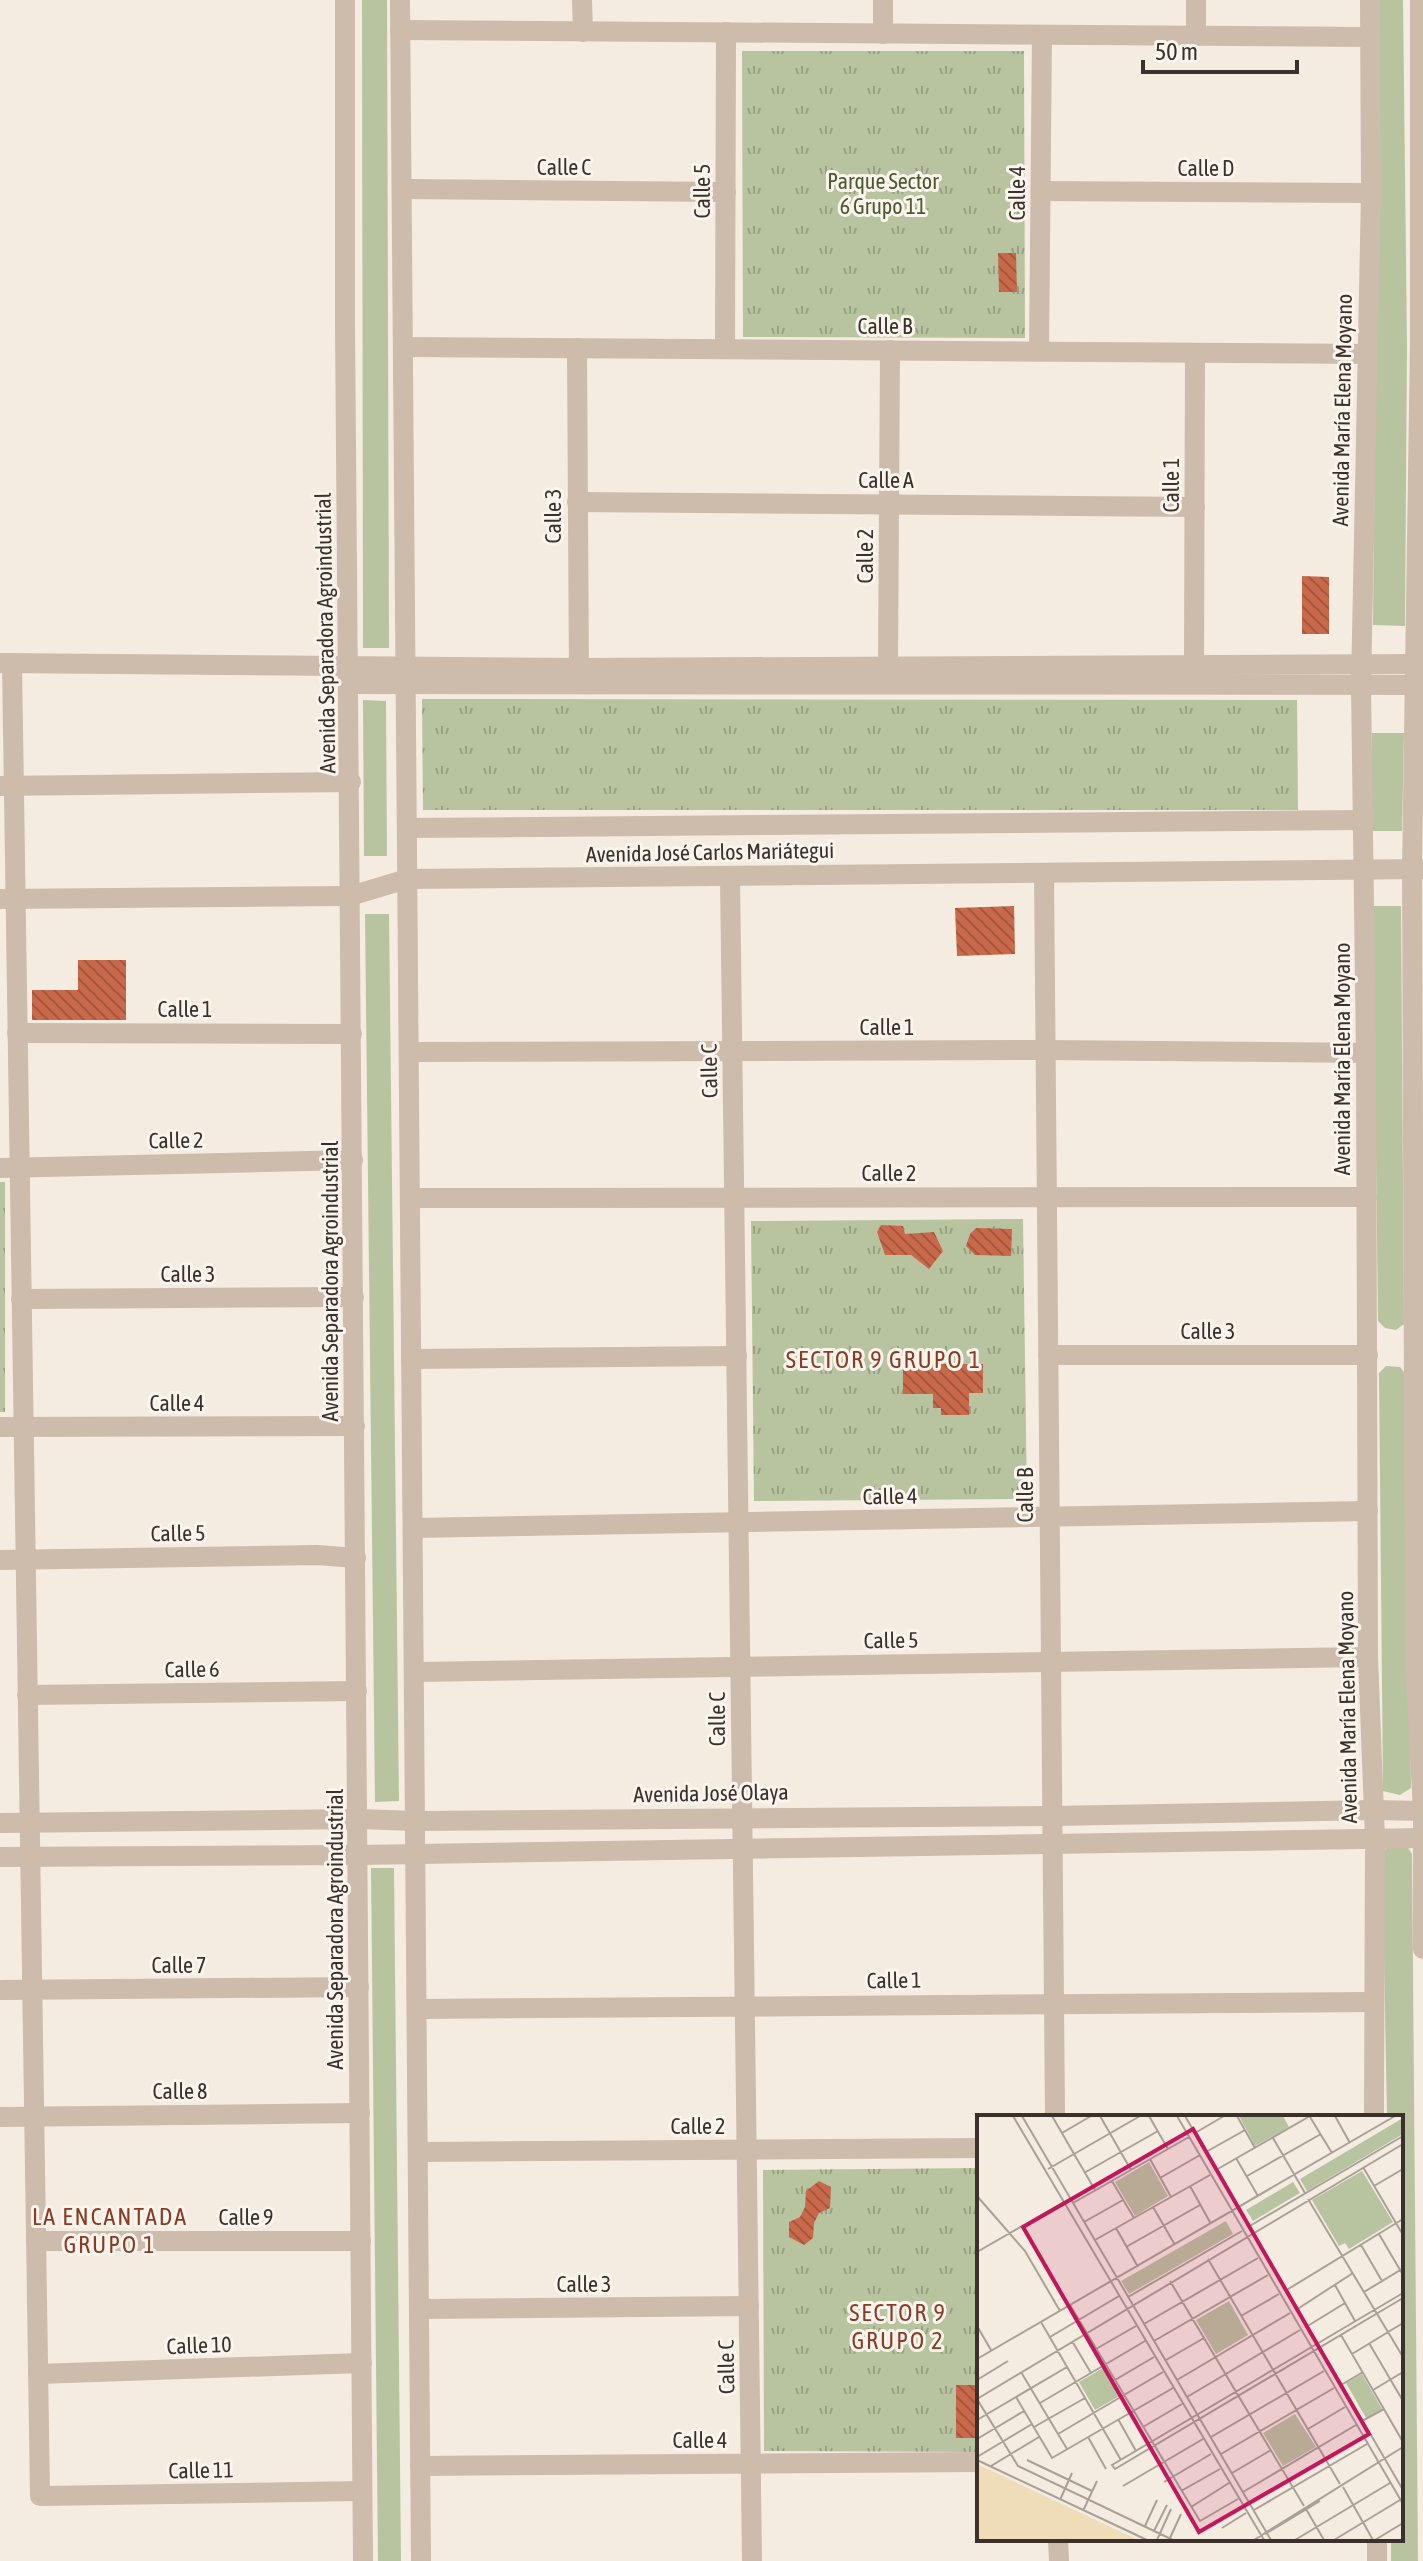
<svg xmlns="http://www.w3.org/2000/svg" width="1423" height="2561" font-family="'Asap Condensed',sans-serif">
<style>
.grass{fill:#b8c4a0}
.park{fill:url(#park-tufts)}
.building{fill:url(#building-back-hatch)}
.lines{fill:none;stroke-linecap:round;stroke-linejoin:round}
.minor{stroke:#cdbbac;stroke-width:20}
.tertiary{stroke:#cdbbac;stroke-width:20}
.labels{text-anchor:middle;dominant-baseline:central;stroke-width:6;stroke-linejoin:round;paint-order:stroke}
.street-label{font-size:22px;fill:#3b302b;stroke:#fbf5ee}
.park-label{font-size:22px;fill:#4a5a2e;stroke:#fbf5ee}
.neighbourhood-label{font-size:24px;letter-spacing:2px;fill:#8c3b22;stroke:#fbf5ee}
.inset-road{fill:none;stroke:#aaa098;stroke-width:2}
.view{fill:#c2185b;fill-opacity:0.15;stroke:#c2185b;stroke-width:4}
.inset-edge{fill:none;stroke:#3b302b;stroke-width:4}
</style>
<defs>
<pattern id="park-tufts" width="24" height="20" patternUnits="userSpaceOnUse" patternTransform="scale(2)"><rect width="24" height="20" fill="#b8c4a0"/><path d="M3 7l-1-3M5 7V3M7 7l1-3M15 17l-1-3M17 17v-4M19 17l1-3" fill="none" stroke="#97a083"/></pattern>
<pattern id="building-back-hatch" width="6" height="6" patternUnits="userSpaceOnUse" patternTransform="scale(2)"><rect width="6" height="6" fill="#c8694b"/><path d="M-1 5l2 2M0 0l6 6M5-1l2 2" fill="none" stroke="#a4573f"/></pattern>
</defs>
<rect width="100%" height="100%" fill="#f4ebe1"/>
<g class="grass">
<polygon points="362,0 387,0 389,648 363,648"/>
<polygon points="1379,0 1403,0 1407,348 1405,626 1373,625"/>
<polygon points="363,700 386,701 387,856 364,856"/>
<polygon points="1372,733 1404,733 1402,831 1371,831"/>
<polygon points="1373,906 1401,906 1404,1324 1396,1330 1385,1328 1378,1321"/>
<polygon points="365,914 389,914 399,1801 375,1802"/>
<polygon points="1386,1366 1400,1367 1406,1375 1411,1788 1400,1795 1383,1791 1379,1373"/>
<polygon points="1389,1845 1407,1846 1412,1854 1418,2561 1391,2561 1391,2539 1401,2539 1401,2117 1387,2117 1382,1853"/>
<polygon points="371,1868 394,1868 401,2561 378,2561"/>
</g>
<g class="park">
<polygon points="742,51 1024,51 1025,338 743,337"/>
<polygon points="422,699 1297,700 1298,810 423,810"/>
<rect x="0" y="1182" width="5" height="230"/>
<polygon points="1023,1219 1027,1499 754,1501 751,1221"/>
<polygon points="979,2168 979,2452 764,2451 763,2170"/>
</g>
<g class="building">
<polygon points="998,253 1016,253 1017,292 999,292"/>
<polygon points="1302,576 1329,577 1329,634 1302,634"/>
<polygon points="1014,906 1015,954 957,956 955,908"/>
<polygon points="78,960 126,960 126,1020 32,1020 32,990 78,990"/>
<polygon points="881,1225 903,1226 905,1234 934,1232 943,1251 929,1269 911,1255 885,1255 877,1232"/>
<polygon points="976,1228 1012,1229 1011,1256 975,1255 966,1246 970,1234"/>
<polygon points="903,1364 983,1364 983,1393 969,1393 969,1415 941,1415 941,1408 933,1408 933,1394 903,1394"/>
<polygon points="819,2181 831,2187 830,2208 819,2213 814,2223 813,2238 804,2245 789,2237 789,2222 800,2217 805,2207 806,2191"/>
<rect x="956" y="2385" width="23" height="53"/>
</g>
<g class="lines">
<g class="minor">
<polyline points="582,0 583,32"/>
<polyline points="1196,0 1196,36"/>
<polyline points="400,30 1370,37"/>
<polyline points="883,34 883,0"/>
<polyline points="402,189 726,192"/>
<polyline points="1041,191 1371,193"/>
<polyline points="403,347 1367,354"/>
<polyline points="577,348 579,680"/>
<polyline points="725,349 726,32"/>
<polyline points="1039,351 1042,35"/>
<polyline points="577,502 1195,507"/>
<polyline points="0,663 579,668 1423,664"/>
<polyline points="12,663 40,2496 362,2491"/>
<polyline points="1194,665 1195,353"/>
<polyline points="888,666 890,350"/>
<polyline points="0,786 351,782"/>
<polyline points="407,828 1364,820"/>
<polyline points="1044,873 1055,2117"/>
<polyline points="730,876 752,2561"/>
<polyline points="0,899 350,896"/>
<polyline points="17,1033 352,1034"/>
<polyline points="409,1052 1045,1050 1366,1053"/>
<polyline points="0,1168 353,1160"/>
<polyline points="410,1198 1367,1197"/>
<polyline points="21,1299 354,1297"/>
<polyline points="1048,1355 1368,1355"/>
<polyline points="411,1359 737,1356"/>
<polyline points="0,1427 355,1426"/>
<polyline points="413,1528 1368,1511"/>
<polyline points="0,1560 317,1555 356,1558"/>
<polyline points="414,1672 1368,1657"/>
<polyline points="27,1695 357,1691"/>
<polyline points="0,1823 358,1819 415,1821 1052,1816 1374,1810 1423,1811"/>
<polyline points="0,1857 358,1855 1423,1838"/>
<polyline points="0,1990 359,1987"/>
<polyline points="417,2009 1372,2002"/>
<polyline points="0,2117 360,2113"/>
<polyline points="418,2152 979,2148"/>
<polyline points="36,2241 361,2241"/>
<polyline points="419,2309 749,2306"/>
<polyline points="38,2374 362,2363"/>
<polyline points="420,2466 979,2462"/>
<polyline points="1058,2539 1059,2561"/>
</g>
<g class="tertiary">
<polyline points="345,0 345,324 363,2561"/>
<polyline points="400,0 421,2561"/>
<polyline points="1370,0 1371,193 1361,685 1366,1053 1368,1657 1375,1839 1374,2117"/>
<polyline points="1420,0 1420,343 1412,870 1415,1661 1423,1811 1423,1949"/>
<polyline points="350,684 1423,685"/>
<polyline points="350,896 407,879 1423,869"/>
<polyline points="1377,2539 1377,2561"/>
</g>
</g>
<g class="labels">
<g class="street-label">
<text x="564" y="167">Calle C</text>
<text x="1206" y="168">Calle D</text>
<text transform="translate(702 191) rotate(-90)">Calle 5</text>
<text transform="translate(1017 193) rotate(-90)">Calle 4</text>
<text x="885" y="326">Calle B</text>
<text transform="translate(1342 410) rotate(-89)">Avenida María Elena Moyano</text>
<text x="886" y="480">Calle A</text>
<text transform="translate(1171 485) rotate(-90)">Calle 1</text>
<text transform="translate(553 516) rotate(-90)">Calle 3</text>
<text transform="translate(865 556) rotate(-90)">Calle 2</text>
<text transform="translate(325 633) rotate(-91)">Avenida Separadora Agroindustrial</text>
<text transform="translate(710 852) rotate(-1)">Avenida José Carlos Mariátegui</text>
<text x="185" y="1009">Calle 1</text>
<text x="887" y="1027">Calle 1</text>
<text transform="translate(1342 1059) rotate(-90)">Avenida María Elena Moyano</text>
<text transform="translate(709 1071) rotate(-91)">Calle C</text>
<text transform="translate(176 1140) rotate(-1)">Calle 2</text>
<text x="889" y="1173">Calle 2</text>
<text x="188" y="1274">Calle 3</text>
<text transform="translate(330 1281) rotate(-90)">Avenida Separadora Agroindustrial</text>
<text x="1208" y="1331">Calle 3</text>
<text x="177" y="1403">Calle 4</text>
<text transform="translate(1025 1495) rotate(-90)">Calle B</text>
<text transform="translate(890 1496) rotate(-1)">Calle 4</text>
<text transform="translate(178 1533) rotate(-1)">Calle 5</text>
<text transform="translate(891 1640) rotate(-1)">Calle 5</text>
<text transform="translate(192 1669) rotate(-1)">Calle 6</text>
<text transform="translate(1347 1707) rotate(-91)">Avenida María Elena Moyano</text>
<text transform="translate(717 1719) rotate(-90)">Calle C</text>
<text transform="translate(711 1793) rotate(-1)">Avenida José Olaya</text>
<text transform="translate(335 1929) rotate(-90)">Avenida Separadora Agroindustrial</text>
<text x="179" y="1965">Calle 7</text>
<text transform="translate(894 1980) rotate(-1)">Calle 1</text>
<text x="180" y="2091">Calle 8</text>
<text x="698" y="2126">Calle 2</text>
<text x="246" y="2217">Calle 9</text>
<text x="584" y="2284">Calle 3</text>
<text transform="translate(199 2345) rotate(-2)">Calle 10</text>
<text transform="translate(726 2367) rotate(-91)">Calle C</text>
<text x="700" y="2440">Calle 4</text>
<text transform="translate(201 2470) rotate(-1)">Calle 11</text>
</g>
<g class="park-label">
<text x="883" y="181">Parque Sector<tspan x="883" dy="25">6 Grupo 11</tspan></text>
</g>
<g class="neighbourhood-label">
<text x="884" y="1359">SECTOR 9 GRUPO 1</text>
<text x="110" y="2216">LA ENCANTADA<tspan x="110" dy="28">GRUPO 1</tspan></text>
<text x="898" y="2312">SECTOR 9<tspan x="898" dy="28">GRUPO 2</tspan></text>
</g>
</g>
<g transform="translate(977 2115)">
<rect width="426" height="426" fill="#f4ebe1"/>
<path d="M385 56 416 107 372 134 368 128 362 131 335 85Z" fill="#b8c4a0"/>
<path d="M0 349 161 425H0Z" fill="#efdcb8"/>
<path d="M262 1H306L312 12 278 31ZM426 3V19L330 76 323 64ZM172 47 191 81 158 101 138 67ZM316 67 323 78 276 106 269 95ZM249 106 256 119 152 179 144 166ZM252 186 271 220 239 239 219 205ZM128 252 144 280 118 295 102 267ZM385 259 405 294 389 303 369 268ZM318 299 339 332 306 351 286 318Z" fill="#b8c4a0"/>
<path class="inset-road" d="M36 1 287 425M45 1 294 425M75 1 118 75M123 1 154 55M172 1 191 34M200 1 426 389M208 1 426 375M260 1 278 33M358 1 373 28M333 2 355 38M85 18 114 1M218 18 247 1M296 23 328 78M229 37 268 15M259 43 281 81M173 44 194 82M386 52 426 120M71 54 163 1M239 55 333 1M107 58 181 16M270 61 344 19M183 63 223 40M135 66 157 103M213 71 234 109M397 71 426 54M0 81 48 136 83 196M331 84 426 242M96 88 212 22M176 92 198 130M107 107 146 85M271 112 426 21M139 113 161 152M402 119 426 160M118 125 233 60M384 130 405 166M149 132 223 90M0 137 87 87M231 144 363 369M193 166 327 391M358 170 378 206M308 176 426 104M387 177 425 154M426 178 135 350 138 354 426 183M151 182 265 116M93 190 223 406 261 384M319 195 376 158M264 201 302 179M64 207 144 345M167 209 281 143M0 211 14 235M329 212 368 188M364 220 426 327M73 222 142 181M95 226 114 258M177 226 291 160M392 228 426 286M119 234 159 211M375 239 426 208M0 244 418 1M189 245 227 223M44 257 90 334M0 265 31 246M138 265 177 242M200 265 313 198M364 270 386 257M396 275 426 257M39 282 75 343 196 273M210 282 323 215M63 288 168 226M141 304 159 336M0 305 90 252M385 306 407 294M57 312 108 283M166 312 205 289M331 314 368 292M81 319 186 257M111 322 129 354M234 322 347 256M0 324 47 296M244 339 357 273M0 342 55 309M0 345 170 425M50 345 115 376M14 351 62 322M255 358 294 335M187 367 234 339M146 371 226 324M366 372 396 425M204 376 243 354M266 377 379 310M83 385 95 358M214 392 252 368M329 394 347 425M277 395 390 329M106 396 120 366M168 411 180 385M245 413 269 398M177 416 190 390M288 419 343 386M193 423 204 399M180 425 194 394M196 425 41 351 0 284 426 29M277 425 426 332M318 425 413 368M357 425 423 385M398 425 426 408"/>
<path class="view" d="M216 14 392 319 222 417 46 112Z"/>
<rect width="426" height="426" class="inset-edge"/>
</g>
<path d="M1143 60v12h154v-12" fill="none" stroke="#3b302b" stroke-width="4"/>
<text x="1155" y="60" font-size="24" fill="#3b302b" stroke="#fbf5ee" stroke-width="6" paint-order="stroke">50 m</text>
</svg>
